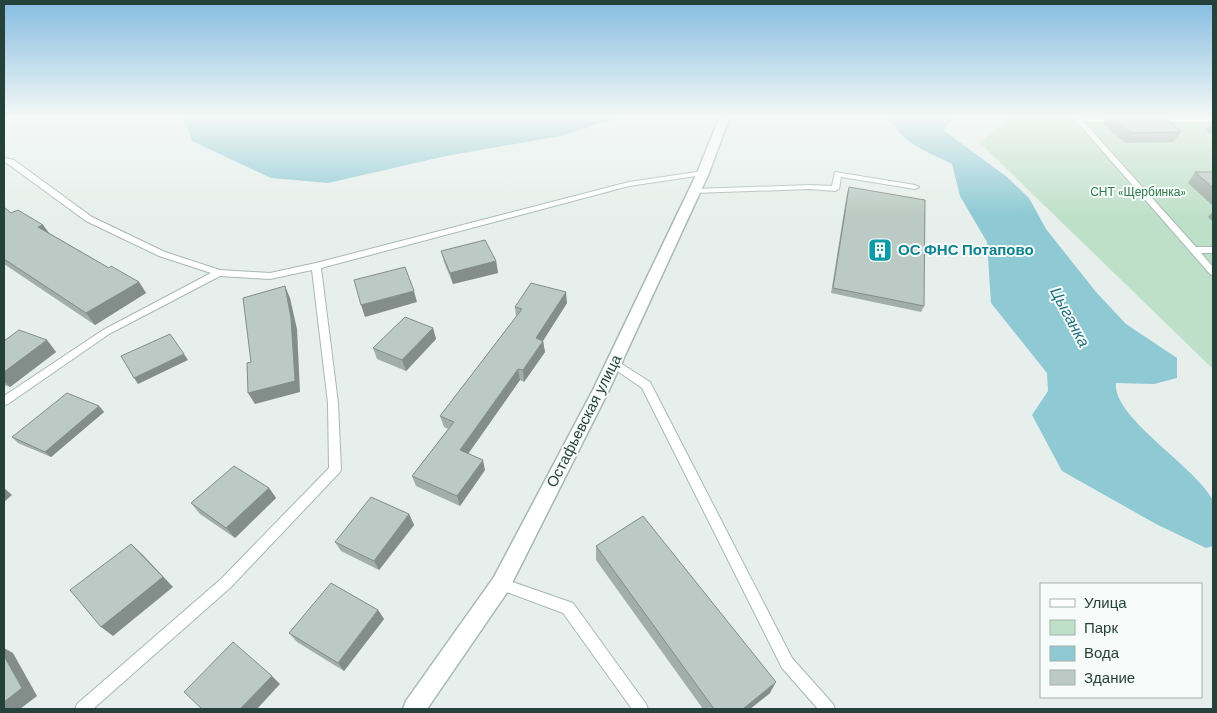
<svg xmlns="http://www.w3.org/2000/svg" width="1217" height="713" font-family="'DM Sans',sans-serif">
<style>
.green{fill:#bfe0c8}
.water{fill:#8ec9d4}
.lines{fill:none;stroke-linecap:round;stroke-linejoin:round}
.service-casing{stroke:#a8b8b2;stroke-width:2}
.minor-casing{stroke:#a8b8b2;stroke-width:3}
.service{fill:#fff;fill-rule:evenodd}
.minor{fill:#fff;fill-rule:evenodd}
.wall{fill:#a1aea9}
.shaded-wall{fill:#838d89}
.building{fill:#bbcac4;stroke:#838d89}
.labels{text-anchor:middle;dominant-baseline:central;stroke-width:4;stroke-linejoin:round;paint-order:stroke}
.far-park-label{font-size:12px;fill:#2d7a4b;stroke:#f7fbf9}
.culture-label{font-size:15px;font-weight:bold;fill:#0d838f;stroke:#f7fbf9;text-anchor:start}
.street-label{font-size:15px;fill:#24423a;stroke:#f7fbf9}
.water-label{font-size:16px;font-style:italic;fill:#1c6f80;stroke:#f7fbf9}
</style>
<rect width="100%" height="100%" fill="#e6efeb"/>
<polygon class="green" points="1015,116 1213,116 1213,369 979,142"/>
<g class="water">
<polygon points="183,116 622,116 561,136 446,156 328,183 271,178 192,141"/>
<path d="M889 116H955L943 130 1007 177 1029 198 1046 229 1096 292 1126 324 1177 358V378L1154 384 1116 383C1112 417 1196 467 1213 500 1216 508 1213 536 1213 546L1206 548 1156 524 1062 471 1032 415 1048 391 1047 373 991 303 987 242 960 196 952 164C927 151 901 144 889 116Z"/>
</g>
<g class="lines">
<g class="service-casing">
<g id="service">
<polygon points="1072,116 1079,116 1080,118 1119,119 1119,121 1117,122 1084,122 1196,247 1213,247 1213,253 1201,253 1213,267 1213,275 1210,274"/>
<polygon points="1213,118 1213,122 1157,122 1154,120 1157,118"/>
<polygon points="4,158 14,160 92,217 165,252 220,270 270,273 316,263 629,182 703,171 707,173 703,175 629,186 321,268 338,403 341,470 339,473 231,587 93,709 75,709 77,704 221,579 329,468 328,403 312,270 270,279 220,276 109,334 8,404 4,405 4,396 103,330 211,273 159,256 86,221 8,164 4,162"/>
<polygon points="835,172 915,185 919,187 915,189 841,177 839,189 835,191 810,189 694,193 690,191 694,189 810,185 832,186"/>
<polygon points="614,359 650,382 792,658 833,704 835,709 818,709 782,668 642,388 610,366 609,363"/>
<polygon points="501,578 573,603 646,704 648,709 632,709 563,613 496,588 494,584 496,580"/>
</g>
</g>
<g class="minor-casing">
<polygon id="minor" points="720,116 730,116 709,173 609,390 508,591 427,709 403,709 406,701 494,577 593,390 697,173"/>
</g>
<use href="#service" class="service"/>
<use href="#minor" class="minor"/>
</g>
<g class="wall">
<polygon points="1107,116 1164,116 1181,132 1174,142 1125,143 1103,124"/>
<polygon points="1213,120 1213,136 1206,130"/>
<polygon points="1195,172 1213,172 1213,206 1188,183"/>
<polygon points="849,187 924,306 921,312 831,293 847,193"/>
<polygon points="4,207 11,213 43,225 49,233 109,268 139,282 146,293 95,325 4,264"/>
<polygon points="1213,211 1213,222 1208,217"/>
<polygon points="441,251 496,261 498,273 453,284 444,262"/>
<polygon points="567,303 543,341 545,352 524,382 520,380 468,454 485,470 460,506 416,486 412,476 448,429 444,427 440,416 516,317 515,307"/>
<polygon points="433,328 436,339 406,371 377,359 373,348"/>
<polygon points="47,340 56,352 10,387 4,385 4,341"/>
<polygon points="99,406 104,412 51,457 18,443 12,437"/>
<polygon points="269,488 276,498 235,538 200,514 191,503"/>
<polygon points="409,514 414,525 379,570 341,551 335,542"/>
<polygon points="596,546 770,693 750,709 703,709 596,560"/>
<polygon points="378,610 384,619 344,671 297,642 289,633"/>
</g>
<g class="shaded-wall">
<polygon points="43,225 51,236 38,227"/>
<polygon points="496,261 498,273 453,284 450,273"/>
<polygon points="139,282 146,293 95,325 86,313"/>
<polygon points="285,286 290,298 297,329 300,392 255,404 248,393"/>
<polygon points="414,291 417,302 365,317 361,305"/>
<polygon points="566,292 567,303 537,350 536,338"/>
<polygon points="433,328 436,339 406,371 402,360"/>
<polygon points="47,340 56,352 10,387 4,381 4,372"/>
<polygon points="543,341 545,352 524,382 523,370"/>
<polygon points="184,354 188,360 138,384 134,378"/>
<polygon points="518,369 520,380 463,461 460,450"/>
<polygon points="99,406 104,412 51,457 45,452"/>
<polygon points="483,460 485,470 460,506 457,496"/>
<polygon points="4,488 12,495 4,502"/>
<polygon points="269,488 276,498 235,538 226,528"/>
<polygon points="409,514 414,525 379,570 374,561"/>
<polygon points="131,544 142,554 173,587 113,636 101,627"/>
<polygon points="378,610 384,619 344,671 338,663"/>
<polygon points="4,648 13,653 37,696 20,709 4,709"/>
<polygon points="272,676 280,684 257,709 240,709"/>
<polygon points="776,682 770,693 750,709 743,709"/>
</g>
<g class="building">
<polygon points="1112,116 1164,116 1181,132 1131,133"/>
<polygon points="1195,172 1213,172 1213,188"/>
<polygon points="849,187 925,200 924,306 833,288"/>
<polygon points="4,207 11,213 18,210 43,225 38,227 109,268 111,266 139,282 86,313 4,259"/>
<polygon points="485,240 496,261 450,273 441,251"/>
<polygon points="405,267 414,291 361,305 354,280"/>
<polygon points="531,283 566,292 536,338 543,341 523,370 518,369 460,450 483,460 457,496 412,476 454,422 440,416 522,309 515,307"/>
<polygon points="285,286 291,318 295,381 248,393 247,363 251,362 243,298"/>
<polygon points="405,317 433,328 402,360 373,348"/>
<polygon points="19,330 47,340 4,372 4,341"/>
<polygon points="170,334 184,354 134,378 121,356"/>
<polygon points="67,393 99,406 45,452 12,437"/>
<polygon points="234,466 269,488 226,528 191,503"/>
<polygon points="371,497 409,514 374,561 335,542"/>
<polygon points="643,516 776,682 743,709 714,709 596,546"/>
<polygon points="131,544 163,577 101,627 70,590"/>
<polygon points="331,583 378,610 338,663 289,633"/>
<polygon points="233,642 272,676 240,709 202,709 184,692"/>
<polygon points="4,656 22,688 4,702"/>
</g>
<linearGradient id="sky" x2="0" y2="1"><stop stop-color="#84bce0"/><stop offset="0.54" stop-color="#f4f8f6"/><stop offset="1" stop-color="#f4f8f6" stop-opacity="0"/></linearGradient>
<rect width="1217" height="216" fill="url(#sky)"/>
<defs>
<g id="building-square" transform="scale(1.25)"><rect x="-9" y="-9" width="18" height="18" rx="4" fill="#0f9aa8" stroke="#f7fbf9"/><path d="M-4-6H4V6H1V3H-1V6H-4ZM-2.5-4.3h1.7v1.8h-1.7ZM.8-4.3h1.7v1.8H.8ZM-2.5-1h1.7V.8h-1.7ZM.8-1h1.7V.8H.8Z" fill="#fff"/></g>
</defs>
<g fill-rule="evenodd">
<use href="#building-square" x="880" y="250"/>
</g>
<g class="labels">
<g class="far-park-label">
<text x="1138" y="192">СНТ «Щербинка»</text>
</g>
<g class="culture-label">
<text x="898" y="250">ОС ФНС Потапово</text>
</g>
<g class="street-label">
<text transform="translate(584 421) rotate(-63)">Остафьевская улица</text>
</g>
<g class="water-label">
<text transform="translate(1070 317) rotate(62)">Цыганка</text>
</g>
</g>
<rect width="1217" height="713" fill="none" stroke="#24423a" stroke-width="10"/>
<rect x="1040" y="583" width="162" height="115" fill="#f7fbf9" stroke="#a3b1ad"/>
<rect x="1050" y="599" width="25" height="8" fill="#ffffff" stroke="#a3b1ad"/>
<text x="1084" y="608" font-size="15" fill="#24423a">Улица</text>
<rect x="1050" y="620" width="25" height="15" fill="#bfe0c8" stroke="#a3b1ad"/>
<text x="1084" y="633" font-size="15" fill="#24423a">Парк</text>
<rect x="1050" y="646" width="25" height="15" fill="#8ec9d4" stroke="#a3b1ad"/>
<text x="1084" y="658" font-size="15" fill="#24423a">Вода</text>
<rect x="1050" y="670" width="25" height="15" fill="#bbcac4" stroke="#a3b1ad"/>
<text x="1084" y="683" font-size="15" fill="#24423a">Здание</text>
</svg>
